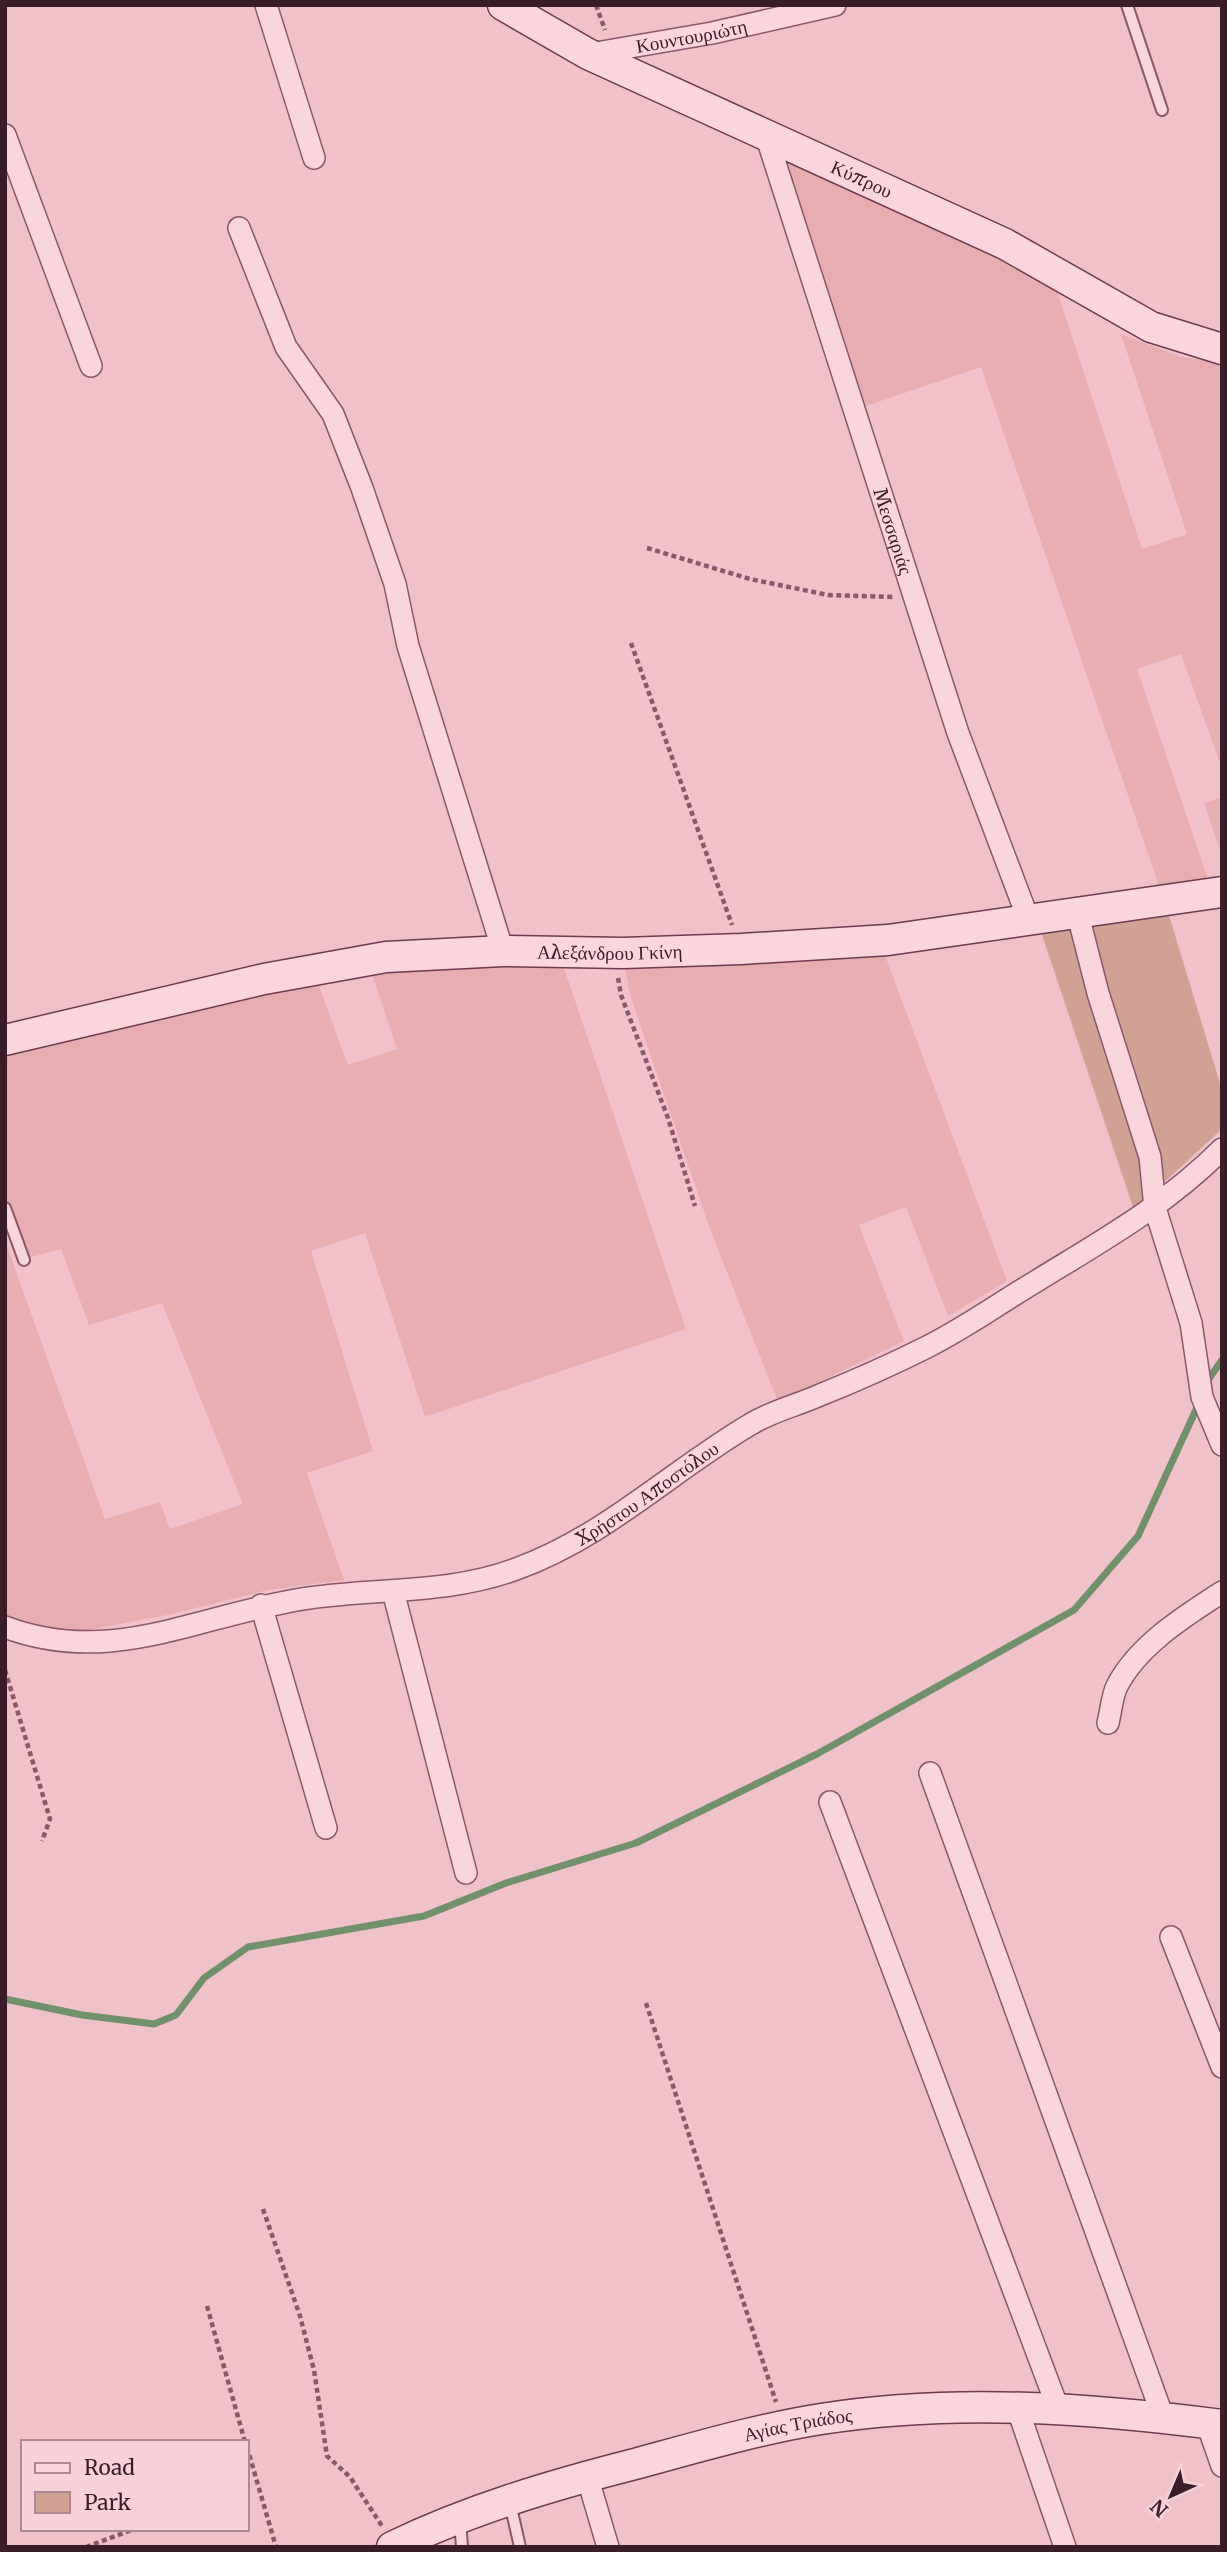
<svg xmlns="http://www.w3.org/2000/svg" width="1227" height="2552" font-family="Merriweather,serif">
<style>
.farmland{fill:#e7aeb1}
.green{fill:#cfa294}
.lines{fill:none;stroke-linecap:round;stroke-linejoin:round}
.stream{stroke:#70916a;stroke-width:7}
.lane-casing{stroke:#8b576a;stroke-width:14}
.street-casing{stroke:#8b576a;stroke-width:24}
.secondary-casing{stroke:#6d3a4e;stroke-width:33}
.path{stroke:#8b576a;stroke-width:4.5;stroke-dasharray:5 3.5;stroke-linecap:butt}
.lane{stroke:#fbd5dc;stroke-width:10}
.street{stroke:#fbd5dc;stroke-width:21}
.secondary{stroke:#fbd5dc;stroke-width:30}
.labels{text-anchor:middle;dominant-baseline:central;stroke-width:6;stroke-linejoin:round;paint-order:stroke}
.street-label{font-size:19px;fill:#3a1d28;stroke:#f8d1d8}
</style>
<rect width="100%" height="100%" fill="#f1c1ca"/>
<g class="farmland">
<polygon points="790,158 989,251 1057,291 1142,549 1187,534 1121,334 1181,357 1222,363 1222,769 1181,654 1137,669 1208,879 1159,886 981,367 866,406 784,178 783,167"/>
<polygon points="1222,797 1222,856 1204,803"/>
<polygon points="883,950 1007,1281 948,1316 906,1207 859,1225 904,1341 778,1402 710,1229 630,995 624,962"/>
<polygon points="562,962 686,1329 425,1417 365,1233 311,1251 373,1451 307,1473 344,1580 268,1590 168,1615 71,1633 29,1626 5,1614 5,1241 105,1519 160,1502 170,1529 243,1504 162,1303 89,1325 61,1249 28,1258 5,1195 5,1052 316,978 348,1065 397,1049 371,971"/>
</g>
<polygon class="green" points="1168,912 1222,1090 1222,1129 1134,1210 1040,929"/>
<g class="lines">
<g class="stream">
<polyline points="1206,1383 1222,1360"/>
<polyline points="5,1999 82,2015 154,2024 176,2015 204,1978 248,1947 424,1916 506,1883 636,1843 817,1754 1074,1610 1138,1536 1200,1401"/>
</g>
<g class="lane-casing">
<g id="lane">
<polyline points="1127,5 1162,110"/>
<polyline points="5,1208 24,1260"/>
<polyline points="510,2503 520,2547"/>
<polyline points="460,2520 462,2547"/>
</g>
</g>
<g class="street-casing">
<g id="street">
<polyline points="266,5 314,158"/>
<path id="s1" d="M590 54 712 33 835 5"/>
<polyline points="5,135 91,366"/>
<path id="s2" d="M767 138 958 733 1029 921"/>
<polyline points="239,228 286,347 333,414 362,488 395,584 408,646 503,951"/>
<polyline points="1078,915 1098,993 1150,1157 1155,1208 1191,1323 1202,1397 1222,1445"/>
<polyline points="393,1591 466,1873"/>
<polyline points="261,1605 326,1828"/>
<path id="s3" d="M5 1627C113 1668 202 1613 309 1598 377 1588 450 1594 516 1569 605 1537 671 1471 751 1424 772 1411 798 1405 820 1395 855 1381 891 1365 925 1348 964 1329 998 1304 1035 1282 1103 1240 1165 1206 1222 1149"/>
<path d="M1108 1723C1111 1711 1112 1696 1117 1686 1138 1645 1185 1616 1222 1592"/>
<polyline points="930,1773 1163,2417"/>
<polyline points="830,1802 1059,2411"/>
<polyline points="1171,1937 1222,2067"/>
<polyline points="1018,2410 1065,2547"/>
<polyline points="1207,2423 1222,2466"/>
<polyline points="587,2476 608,2547"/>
</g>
</g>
<g class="secondary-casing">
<g id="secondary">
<path id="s4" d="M503 5 588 54 1005 244 1151 327 1222 349"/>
<path id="s5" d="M5 1040 264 979 386 957 503 951 623 953 741 949 888 940 1222 892"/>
<path id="s6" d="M392 2547C469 2510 549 2486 631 2465 694 2448 758 2429 821 2419 953 2398 1091 2408 1222 2425"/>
</g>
</g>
<g class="path">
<polyline points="596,5 605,30"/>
<polyline points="647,548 750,579 828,595 895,597"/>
<polyline points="631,643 732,925"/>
<polyline points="618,978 621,995 668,1118 695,1206"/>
<polyline points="5,1670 50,1819 42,1841"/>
<polyline points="646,2003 776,2402"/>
<polyline points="263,2209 300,2316 314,2370 327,2456 350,2477 382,2526"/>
<polyline points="207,2306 245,2442"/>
<polyline points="247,2447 276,2547"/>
<polyline points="86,2547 134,2529"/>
</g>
<use href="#lane" class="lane"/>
<use href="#street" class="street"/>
<use href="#secondary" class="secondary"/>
</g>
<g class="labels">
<g class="street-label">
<text stroke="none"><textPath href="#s1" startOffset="103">Κουντουριώτη</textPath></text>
<text stroke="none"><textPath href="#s4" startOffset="399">Κύπρου</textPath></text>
<text stroke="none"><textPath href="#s2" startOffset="413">Μεσσαριάς</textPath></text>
<text stroke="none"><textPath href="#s5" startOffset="614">Αλεξάνδρου Γκίνη</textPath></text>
<text stroke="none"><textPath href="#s3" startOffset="672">Χρήστου Αποστόλου</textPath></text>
<text stroke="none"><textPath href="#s6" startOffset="425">Αγίας Τριάδος</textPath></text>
</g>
</g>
<rect width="1227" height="2552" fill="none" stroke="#3a1d28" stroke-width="14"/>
<rect x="21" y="2440" width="228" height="91" fill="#f8d1d8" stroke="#ac8992" stroke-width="2"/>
<rect x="35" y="2463" width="35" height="10" fill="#fbd5dc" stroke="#ac8992" stroke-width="2"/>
<text x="84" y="2475" font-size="21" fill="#3a1d28">Road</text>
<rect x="35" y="2492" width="35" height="21" fill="#cfa294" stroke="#ac8992" stroke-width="2"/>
<text x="84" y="2510" font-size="21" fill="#3a1d28">Park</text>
<g transform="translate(1171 2496) rotate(224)" stroke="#f8d1d8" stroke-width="5" paint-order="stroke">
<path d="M0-5L12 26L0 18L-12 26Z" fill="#3a1d28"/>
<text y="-10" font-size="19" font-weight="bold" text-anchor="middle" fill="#3a1d28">N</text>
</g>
</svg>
